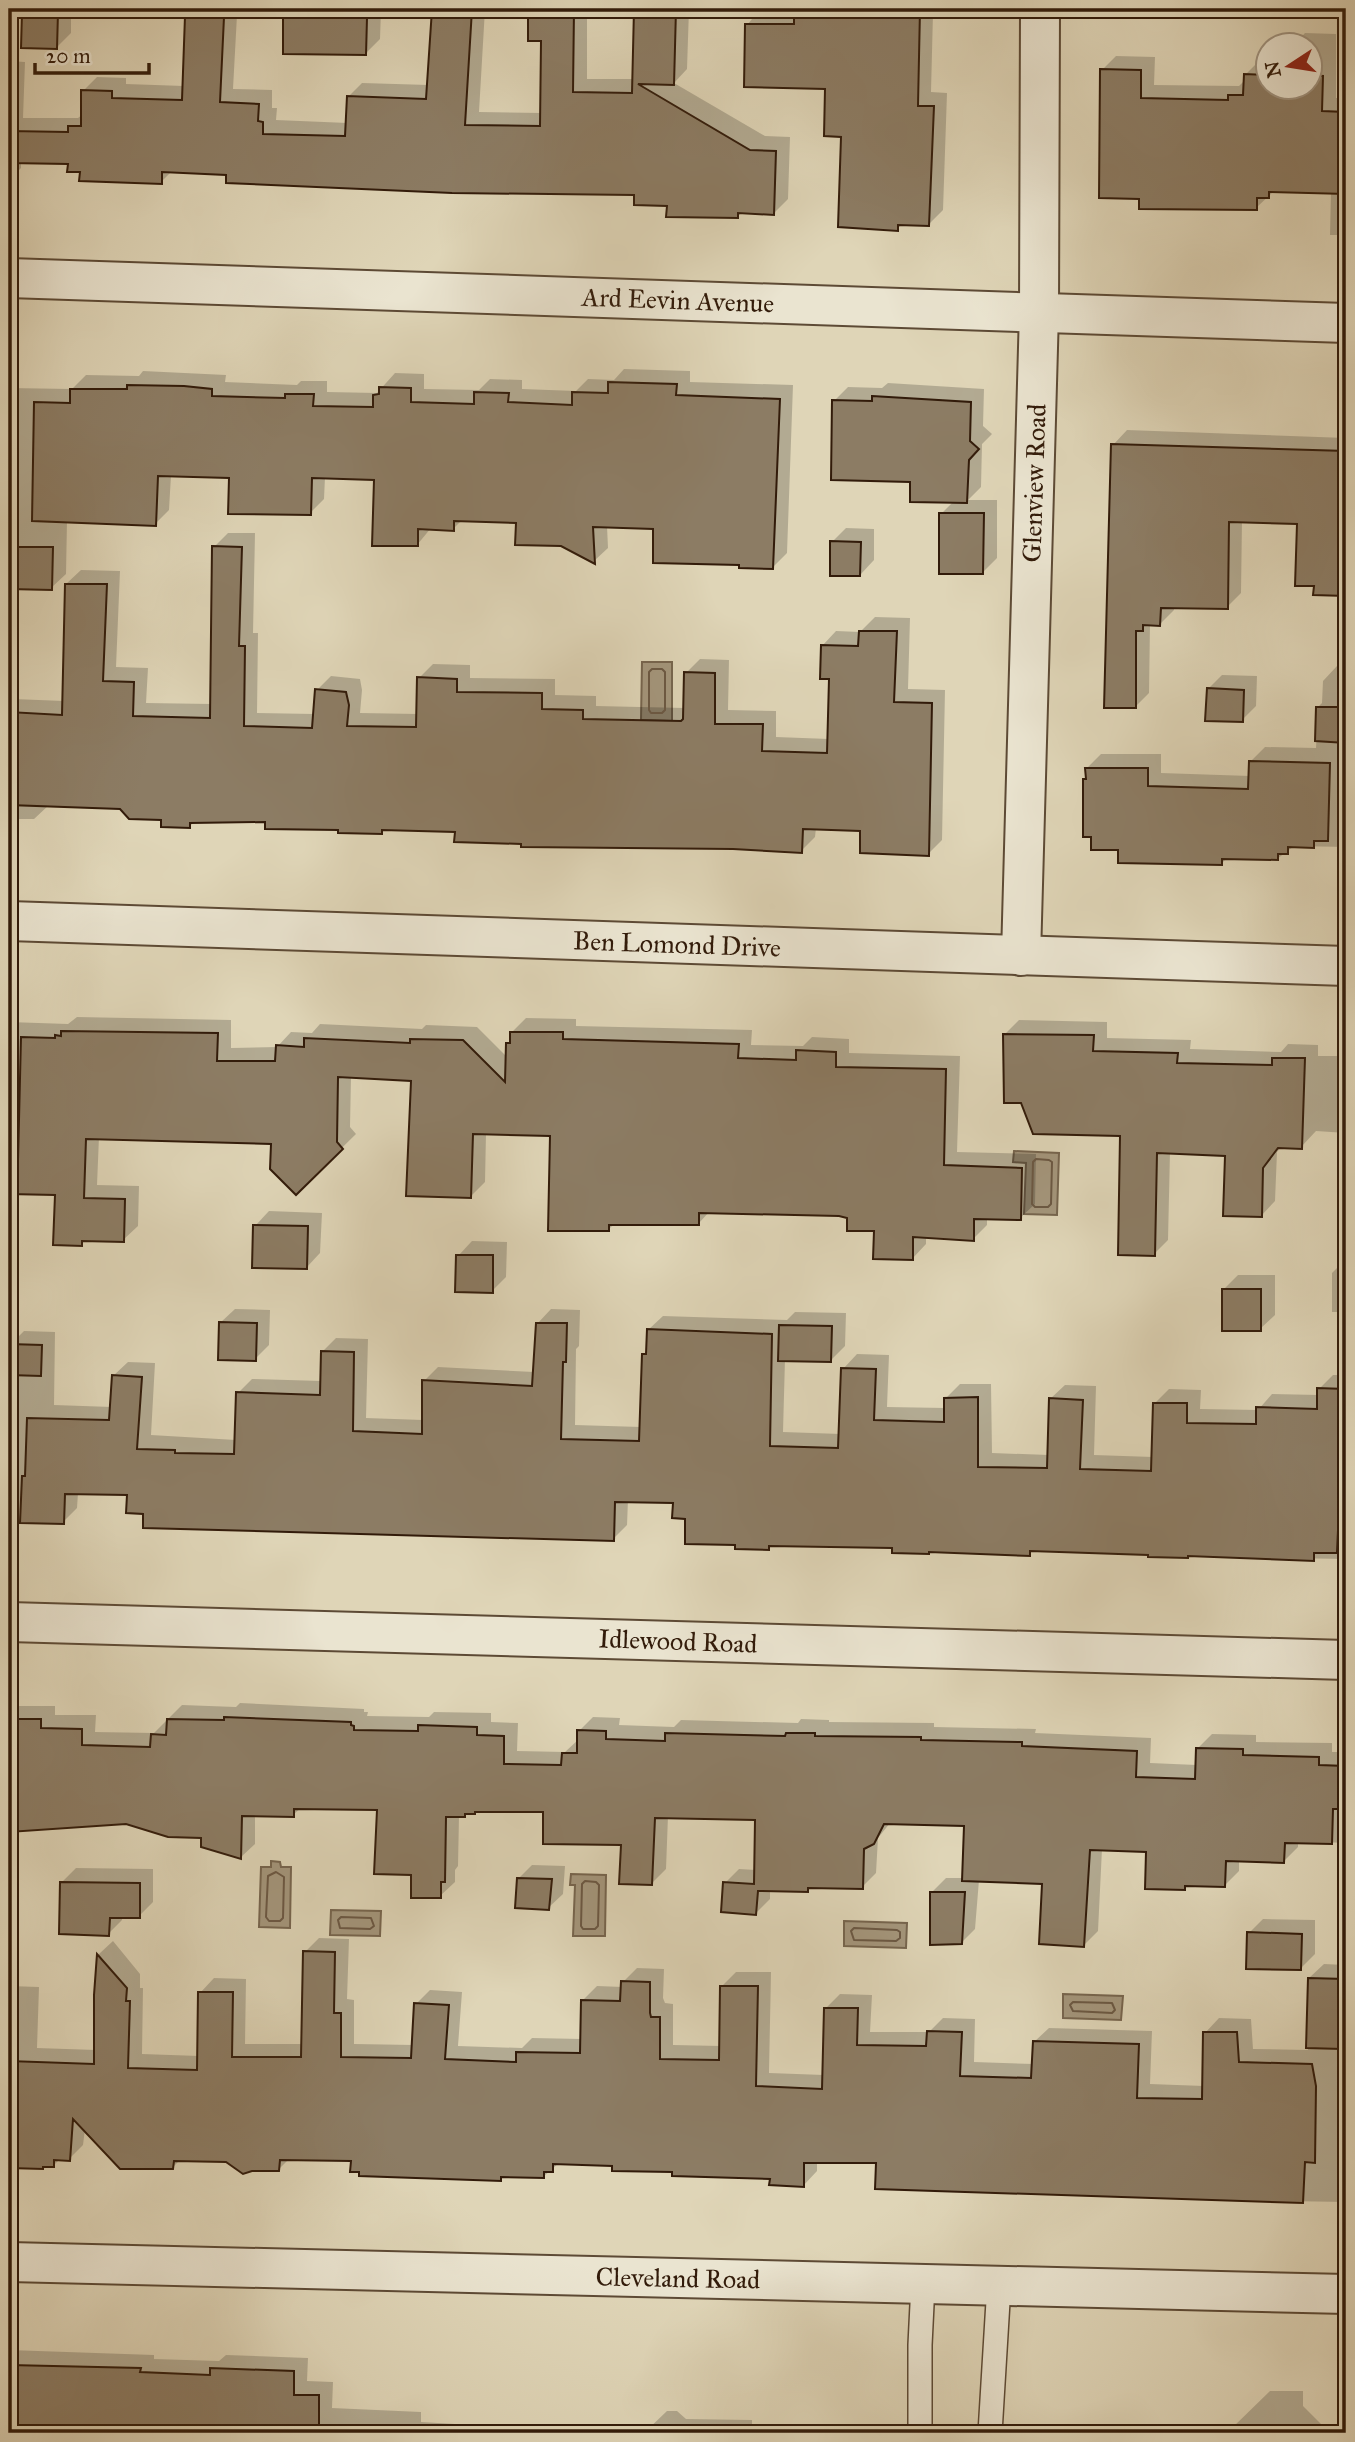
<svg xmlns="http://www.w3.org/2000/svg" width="1355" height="2442" font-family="'IM FELL Great Primer',serif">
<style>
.water{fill:#a4967c;stroke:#76654e;stroke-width:2}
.shadow{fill:#0003}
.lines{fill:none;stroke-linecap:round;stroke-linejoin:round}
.shore{stroke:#6b5843;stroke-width:2}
.building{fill:#8c7c64;stroke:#321b0a;stroke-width:2}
.lane-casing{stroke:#5d4a35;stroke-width:26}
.street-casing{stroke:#5d4a35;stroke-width:42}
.lane{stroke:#eae4d0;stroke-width:23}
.street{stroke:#eae4d0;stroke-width:38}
.labels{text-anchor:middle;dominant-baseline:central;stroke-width:5;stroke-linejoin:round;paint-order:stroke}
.street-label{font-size:26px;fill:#321b0a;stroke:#eae4d0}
</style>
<rect width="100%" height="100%" fill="#dfd5b7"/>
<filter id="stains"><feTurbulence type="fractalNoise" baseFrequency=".00286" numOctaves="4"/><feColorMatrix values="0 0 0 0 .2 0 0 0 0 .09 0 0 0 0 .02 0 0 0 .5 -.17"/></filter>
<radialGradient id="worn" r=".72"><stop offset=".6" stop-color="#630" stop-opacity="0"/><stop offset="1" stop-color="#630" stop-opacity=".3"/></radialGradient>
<g class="water">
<polygon points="642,662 672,662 672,721 641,720"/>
<polygon points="1014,1151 1059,1153 1057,1215 1024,1214 1026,1163 1013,1162"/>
<polygon points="271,1861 280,1862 281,1867 291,1867 290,1928 259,1927 261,1867 271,1867"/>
<polygon points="571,1874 606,1875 605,1936 573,1936 575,1885 570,1885"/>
<polygon points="331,1910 381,1911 380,1936 330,1935"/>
<polygon points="844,1921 907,1923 906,1948 844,1946"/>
<polygon points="1063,1994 1123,1996 1121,2020 1063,2018"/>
</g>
<g class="shadow">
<polygon points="27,9 71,9 71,33 57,47 23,12"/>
<polygon points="195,9 381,9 380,39 366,53 285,15 237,15 233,89 272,90 272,108 277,108 276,120 348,123 348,97 362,83 429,85 435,9 485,9 479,112 542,113 543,40 530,40 530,9 587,9 587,79 634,79 636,9 689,9 687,69 674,83 765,136 790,137 788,199 774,213 742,212 737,217 668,204 636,193 172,171 161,182 81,171 69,162 21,162 21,168 9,180 9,61 25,62 23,118 78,118 83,114 83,91 97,77 126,78 126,84 184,86 187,16"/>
<polygon points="752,9 942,9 938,13 933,13 931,92 947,93 943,210 929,224 903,223 897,229 843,135 827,87 747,25 752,19"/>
<polygon points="1305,33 1336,34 1336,98 1346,98 1346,235 1330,235 1331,192 1274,191 1256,208 1141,197 1102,70 1116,56 1155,57 1154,85 1239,86 1244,81 1245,75 1259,61 1268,61 1268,88 1310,88 1310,46 1293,46"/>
<polygon points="624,369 690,371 690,382 793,385 787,553 773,567 741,564 655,528 607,526 608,548 594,561 517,521 463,519 453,529 431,528 417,545 375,478 325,477 324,499 310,513 230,476 171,475 169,510 155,524 67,521 66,574 51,588 19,588 13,699 64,701 66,584 81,570 120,571 116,667 148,668 146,703 212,704 214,547 228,533 255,533 253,633 258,633 257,713 315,714 317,690 331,676 360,679 362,690 360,713 418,714 419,678 433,664 470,665 470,678 555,679 555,695 596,696 596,706 685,708 686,673 700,659 729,660 728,710 776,711 776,737 829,739 831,677 822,646 836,631 860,632 875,617 910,618 908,689 945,690 942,840 928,854 862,829 816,828 815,837 801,851 733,847 523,842 456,831 385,828 381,832 267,821 195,821 189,827 121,807 49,805 34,819 9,819 9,375 9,388 72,389 86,375 139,376 143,371 226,375 225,382 297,385 301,381 327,381 327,392 377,393 395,373 424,374 424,389 479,390 490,379 522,380 522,389 576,391 588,379 614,380"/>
<polygon points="888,383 984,389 983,426 992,434 982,444 981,487 968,500 997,500 997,558 983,572 941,514 954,501 912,480 834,401 848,387 882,388"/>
<polygon points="1127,430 1346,438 1346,594 1315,593 1315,585 1299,522 1242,520 1241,593 1227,607 1174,607 1174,610 1160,624 1150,624 1149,693 1135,707 1113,445"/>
<polygon points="846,528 874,529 874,560 860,575 832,542"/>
<polygon points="1337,666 1346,667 1346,847 1294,846 1277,859 1227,858 1221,864 1120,848 1085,779 1087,777 1087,768 1101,754 1161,754 1161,773 1250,776 1251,761 1265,747 1316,748 1318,707 1322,703 1323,681"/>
<polygon points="1222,675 1257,676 1256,706 1242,720 1208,689"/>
<polygon points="77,1017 231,1020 231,1048 277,1047 291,1032 312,1033 320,1024 422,1029 426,1025 477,1027 507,1057 508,1044 512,1039 512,1032 526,1018 576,1019 576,1026 752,1030 751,1045 803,1046 812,1037 849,1039 849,1053 960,1056 957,1152 1036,1154 1035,1204 1020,1218 987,1218 987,1225 973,1239 926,1236 926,1244 912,1259 876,1229 849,1216 839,1214 710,1211 699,1223 615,1223 608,1230 552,1134 486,1133 485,1182 471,1196 413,1080 351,1076 350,1127 356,1134 296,1193 273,1142 99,1137 97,1185 139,1186 138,1226 123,1240 86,1239 81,1244 57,1193 9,1192 9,1156 20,1147 21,1088 9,1088 9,1022 68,1024"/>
<polygon points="1019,1020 1107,1022 1107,1038 1191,1040 1190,1049 1281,1052 1288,1044 1318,1045 1318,1056 1346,1056 1346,1133 1316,1131 1301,1147 1281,1147 1277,1152 1275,1201 1261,1216 1227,1154 1170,1152 1168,1240 1154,1254 1122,1134 1005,1034"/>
<polygon points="269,1211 322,1213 320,1253 306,1268 255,1226"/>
<polygon points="472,1241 507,1242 506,1277 492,1291 458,1256"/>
<polygon points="1346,1259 1346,1312 1332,1312 1332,1273"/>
<polygon points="1238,1275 1275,1275 1275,1315 1260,1329 1224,1289"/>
<polygon points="235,1309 270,1310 269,1345 255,1359 220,1323"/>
<polygon points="551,1309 580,1310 579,1346 576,1349 575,1425 641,1427 643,1355 648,1350 648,1330 663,1316 787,1320 795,1312 846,1313 845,1346 831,1360 785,1359 783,1432 841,1434 843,1369 857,1354 889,1355 887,1407 946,1408 946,1398 960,1384 991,1384 992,1453 1049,1455 1050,1399 1065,1385 1096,1386 1094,1455 1153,1457 1155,1403 1169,1389 1201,1390 1200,1409 1258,1410 1272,1394 1319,1395 1319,1389 1333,1375 1346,1375 1346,1559 1150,1556 1150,1554 1033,1550 1029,1554 894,1547 772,1544 768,1548 737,1543 687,1517 675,1501 628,1500 627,1525 613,1539 145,1513 129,1493 78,1493 77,1508 63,1522 9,1521 10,1345 24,1331 55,1332 54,1405 112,1407 113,1376 128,1362 155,1363 151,1435 236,1440 238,1393 252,1379 322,1381 322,1352 336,1338 368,1339 366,1418 423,1420 424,1381 438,1367 534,1372 537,1324"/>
<polygon points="240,1703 364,1709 364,1712 368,1712 367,1716 429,1717 434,1712 491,1713 491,1722 518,1723 517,1751 565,1752 579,1739 579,1731 593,1717 620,1718 619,1725 674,1727 681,1720 798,1723 801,1719 829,1720 829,1722 934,1723 934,1727 1036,1729 1035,1733 1151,1738 1150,1763 1197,1765 1198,1748 1212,1734 1256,1735 1256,1742 1332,1743 1332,1752 1346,1752 1346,1843 1298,1841 1298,1847 1284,1861 1239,1860 1239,1871 1225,1885 1188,1884 1184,1888 1148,1850 1102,1849 1098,1931 1084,1945 1044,1882 979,1880 975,1929 961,1943 932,1892 946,1878 964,1878 966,1825 890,1823 878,1838 876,1873 862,1887 811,1886 807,1890 770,1889 770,1899 756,1913 725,1883 739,1869 756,1870 757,1819 668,1816 666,1869 652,1883 623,1844 545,1811 468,1812 464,1816 459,1816 458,1866 455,1870 455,1882 440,1896 413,1873 378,1808 302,1807 293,1815 255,1815 255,1844 241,1857 203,1836 126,1822 9,1831 9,1706 55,1706 55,1715 96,1715 95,1732 154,1733 182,1705 236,1707"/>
<polygon points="532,1865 565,1866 563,1894 548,1908 518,1879"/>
<polygon points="76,1868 153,1869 153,1902 139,1916 122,1916 122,1920 108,1934 62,1882"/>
<polygon points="1263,1919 1315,1920 1315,1954 1301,1968 1249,1933"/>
<polygon points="319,1938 349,1939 347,1999 354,2000 354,2044 414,2045 416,2004 430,1990 462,1992 458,2046 522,2048 532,2038 582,2039 583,2000 597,1986 623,1987 623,1982 637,1968 664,1969 663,1998 665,2003 673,2004 673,2045 721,2046 722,1986 736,1972 771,1972 769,2073 824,2075 826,2008 840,1994 872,1995 870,2032 929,2032 943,2018 975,2019 974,2062 1034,2064 1034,2042 1049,2028 1152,2031 1150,2084 1204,2086 1205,2033 1219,2018 1251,2019 1253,2049 1308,2050 1309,1978 1324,1964 1346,1965 1346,2202 1214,2200 878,2161 817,2161 817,2171 803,2186 771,2177 614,2164 560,2162 543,2177 504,2175 500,2179 352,2160 289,2159 279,2169 226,2160 180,2160 173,2167 85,2129 83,2145 69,2159 60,2159 54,2165 42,2167 9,2166 9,1986 39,1987 37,2048 96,2050 96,1995 99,1954 113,1941 140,1974 140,1988 143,1988 142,2054 199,2056 200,1993 214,1978 246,1979 245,2044 303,2044 305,1952"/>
<polygon points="9,2350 154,2355 154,2359 219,2361 226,2355 308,2358 307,2381 333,2382 332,2408 421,2412 421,2422 556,2430 556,2433 9,2433"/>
<polygon points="1270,2391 1303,2391 1303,2406 1322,2425 1333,2426 1333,2433 1232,2433 1232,2428"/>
<polygon points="667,2411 677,2411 686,2419 752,2420 752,2433 644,2433"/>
</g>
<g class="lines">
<g class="shore">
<polygon points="652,669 662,669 665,672 665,710 662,713 651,713 649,710 649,672"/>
<polygon points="1036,1159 1049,1160 1052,1162 1051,1204 1048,1207 1035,1207 1032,1204 1033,1162"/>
<polygon points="276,1872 284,1877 283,1918 280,1921 269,1921 266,1917 268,1876"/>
<polygon points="585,1881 596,1882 599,1885 598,1926 595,1929 583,1929 581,1926 582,1884"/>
<polygon points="341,1917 371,1918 374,1926 370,1929 340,1928 338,1920"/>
<polygon points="854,1928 897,1930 900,1932 900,1938 896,1941 854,1940 851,1931"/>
<polygon points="1073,2002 1112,2003 1115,2010 1112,2013 1073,2011 1070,2005"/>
</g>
</g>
<g class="building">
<polygon points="283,9 361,9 361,18 367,18 366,55 283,54"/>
<polygon points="432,9 472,9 465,125 540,126 541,41 528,41 528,9 574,9 573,92 632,93 634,9 676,9 674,85 638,84 750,150 776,151 774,215 738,213 738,218 666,217 667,206 634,205 634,195 452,193 226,183 226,175 162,172 162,184 79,181 80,172 67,172 68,164 9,163 9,131 68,132 68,126 81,126 81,90 112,91 112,98 182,100 185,16 224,17 220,102 259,104 258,121 263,122 263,134 345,136 347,96 426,99"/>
<polygon points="794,9 920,9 918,106 934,106 929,226 898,225 898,231 838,227 841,137 824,136 825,89 744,87 745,24 794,24"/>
<polygon points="22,12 58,12 57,49 21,48"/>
<polygon points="1100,69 1141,70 1141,98 1228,100 1228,95 1243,95 1244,74 1268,75 1268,88 1310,88 1310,75 1323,76 1322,111 1346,112 1346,194 1269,192 1269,198 1257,198 1257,210 1139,209 1139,199 1099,198"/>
<polygon points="608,382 677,384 676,395 780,399 773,569 739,568 739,565 653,563 653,529 593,527 595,564 561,546 515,545 516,523 454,521 454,531 418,529 418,546 372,546 374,480 312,478 311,515 228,514 229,478 158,476 156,526 32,521 34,402 70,403 70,389 127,389 127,385 184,386 212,389 212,396 285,398 285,394 314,394 313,406 373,407 373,395 379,394 379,387 411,388 411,402 474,404 474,392 509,393 508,402 572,405 572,392 608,393"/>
<polygon points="872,396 971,402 970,441 979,449 969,460 967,503 910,502 910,482 831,480 832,400 872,401"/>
<polygon points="1111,444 1346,451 1346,596 1313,595 1314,586 1295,586 1297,524 1229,522 1228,609 1161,608 1160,626 1143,625 1143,631 1136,631 1136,708 1104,708"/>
<polygon points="939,513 984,513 983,574 939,574"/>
<polygon points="830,541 861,542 860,576 830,576"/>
<polygon points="212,546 242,547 239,646 245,646 244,726 312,728 315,689 346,692 349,705 347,726 416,727 417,677 457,679 457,692 542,693 542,709 583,710 583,719 681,721 683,719 684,672 715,673 715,724 763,724 762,751 827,753 829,679 820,679 821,645 858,646 859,631 897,631 894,702 932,703 929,856 860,853 860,831 803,829 802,853 733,849 521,847 521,844 454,842 455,832 382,830 382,834 338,833 338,830 265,829 265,822 190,823 190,828 161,827 161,820 129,819 120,809 9,805 9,712 62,715 65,584 107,584 103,681 134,682 133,716 210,718"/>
<polygon points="9,547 53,547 52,590 9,589"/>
<polygon points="1207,688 1244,690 1243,722 1205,721"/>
<polygon points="1316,707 1346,707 1346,743 1315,741"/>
<polygon points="1249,761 1330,763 1328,841 1314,841 1314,848 1288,847 1288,854 1278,854 1278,860 1222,859 1222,865 1118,863 1118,850 1091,850 1091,837 1083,837 1083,779 1086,779 1085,768 1148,768 1148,786 1248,789"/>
<polygon points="61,1031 218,1033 217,1061 275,1061 276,1045 304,1047 304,1038 410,1043 410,1039 463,1040 505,1082 506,1043 510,1043 510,1032 563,1032 563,1039 739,1044 738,1058 796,1060 796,1050 836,1052 836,1067 946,1069 944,1165 1022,1168 1021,1220 974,1219 974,1241 913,1237 913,1260 873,1259 874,1231 847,1231 847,1218 839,1216 699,1213 699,1225 609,1225 609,1231 548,1231 550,1136 473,1134 471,1198 406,1196 411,1081 338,1077 337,1142 343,1149 296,1195 270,1169 271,1144 86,1139 84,1198 125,1199 124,1242 82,1241 82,1246 53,1245 55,1195 9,1194 9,1161 18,1161 21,1037 55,1038 55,1035 61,1036"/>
<polygon points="1003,1034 1094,1035 1093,1051 1178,1053 1177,1063 1272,1065 1272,1058 1305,1058 1302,1149 1278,1148 1263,1168 1262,1217 1223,1216 1225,1156 1157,1153 1155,1256 1118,1255 1120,1136 1033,1134 1021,1103 1004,1103"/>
<polygon points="253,1225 308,1226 307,1269 252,1268"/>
<polygon points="456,1255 493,1255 493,1293 455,1292"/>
<rect x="1222" y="1289" width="39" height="42"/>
<polygon points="219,1322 257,1323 256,1361 218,1360"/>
<polygon points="536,1323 567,1323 566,1362 563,1362 561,1439 639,1441 642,1354 646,1354 647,1329 772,1334 770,1446 838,1448 841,1368 876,1369 874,1420 944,1422 944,1398 978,1397 978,1467 1047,1468 1049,1398 1083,1400 1080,1469 1151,1471 1153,1403 1187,1403 1187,1423 1256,1424 1256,1407 1317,1409 1317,1388 1346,1389 1345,1508 1339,1508 1337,1553 1314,1553 1314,1561 1188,1556 1188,1558 1148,1557 1148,1555 1030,1551 1030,1556 929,1552 929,1554 892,1553 892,1548 769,1546 769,1550 735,1549 735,1545 685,1544 685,1519 672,1518 673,1503 615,1502 614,1541 143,1528 143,1514 126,1513 127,1495 65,1494 64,1524 20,1523 22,1476 25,1476 27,1418 109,1420 112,1375 142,1377 137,1449 175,1450 175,1453 234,1454 236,1392 320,1395 321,1351 354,1352 353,1431 422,1434 422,1380 532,1386"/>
<polygon points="779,1325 832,1326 831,1362 778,1361"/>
<polygon points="9,1344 42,1345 41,1376 9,1375"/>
<polygon points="224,1717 351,1722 351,1725 354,1726 354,1730 418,1731 418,1725 477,1727 477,1735 504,1736 504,1764 561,1765 562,1753 577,1753 577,1730 606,1731 606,1739 665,1741 665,1733 785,1736 786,1733 815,1733 815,1736 921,1737 921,1740 1022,1742 1022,1746 1137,1751 1136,1777 1195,1779 1196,1748 1243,1749 1243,1755 1319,1757 1319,1765 1346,1766 1346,1809 1333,1809 1332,1844 1285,1843 1284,1863 1226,1861 1225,1887 1185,1886 1185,1890 1145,1889 1146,1852 1090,1850 1084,1947 1039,1944 1042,1884 962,1881 964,1826 884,1824 874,1844 864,1849 863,1889 808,1888 808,1892 758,1891 756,1915 721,1912 723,1882 754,1884 755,1820 655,1818 652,1885 619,1884 621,1845 543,1844 543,1812 475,1812 475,1814 465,1814 465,1817 446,1817 445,1882 441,1882 441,1898 411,1898 411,1875 374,1874 377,1810 294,1809 294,1817 242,1816 241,1859 201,1847 201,1838 168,1837 126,1824 9,1832 9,1719 41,1719 41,1728 82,1729 82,1745 150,1747 151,1734 166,1735 167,1719 224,1720"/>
<polygon points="517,1878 552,1879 549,1910 515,1908"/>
<polygon points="60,1882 140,1883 140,1918 110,1918 109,1936 59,1934"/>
<polygon points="930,1892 965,1892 962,1944 930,1945"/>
<polygon points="1247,1932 1302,1934 1301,1970 1246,1969"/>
<polygon points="303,1951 335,1952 334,2013 341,2013 341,2057 411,2058 414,2003 449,2005 445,2059 516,2062 516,2052 580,2053 581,2000 620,2001 621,1981 650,1982 650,2013 651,2017 660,2017 660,2059 719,2060 720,1986 758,1986 756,2086 822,2089 824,2008 858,2008 857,2045 926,2046 927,2031 962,2032 960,2076 1031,2078 1033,2041 1139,2044 1137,2098 1202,2099 1203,2032 1237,2032 1239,2062 1312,2064 1316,2086 1315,2163 1305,2162 1303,2203 875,2189 876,2163 804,2163 804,2187 769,2185 770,2179 672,2176 672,2172 612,2171 612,2166 553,2164 553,2172 544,2172 544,2178 501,2177 501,2181 359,2176 359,2172 350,2172 351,2161 280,2160 279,2171 252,2171 243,2174 226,2162 174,2161 173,2169 120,2169 73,2119 70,2161 54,2160 54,2167 43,2167 43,2169 9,2168 9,2061 94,2064 94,1995 97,1954 127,1988 126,2001 130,2001 128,2068 197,2070 198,1992 233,1992 232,2057 301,2057"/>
<polygon points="1308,1978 1345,1979 1342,2049 1306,2048"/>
<polygon points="9,2365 141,2368 140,2372 210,2375 210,2368 294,2371 294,2395 319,2395 319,2433 9,2433"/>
</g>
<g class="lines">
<g class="lane-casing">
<g id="lane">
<polyline points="920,2433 920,2345 923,2284"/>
<polyline points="990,2433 999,2285"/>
</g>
</g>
<g class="street-casing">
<g id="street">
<polyline points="9,278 1346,323"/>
<polyline points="9,921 1346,966"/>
<polyline points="1021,956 1039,312 1040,9"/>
<polyline points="9,1622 1346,1660"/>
<polyline points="9,2262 1346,2294"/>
</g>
</g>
<use href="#lane" class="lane"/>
<use href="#street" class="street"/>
</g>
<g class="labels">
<g class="street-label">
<text transform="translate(678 300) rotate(2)">Ard Eevin Avenue</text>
<text transform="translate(1034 483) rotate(-88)">Glenview Road</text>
<text transform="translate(677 944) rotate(2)">Ben Lomond Drive</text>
<text transform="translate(678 1641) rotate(2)">Idlewood Road</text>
<text transform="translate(678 2278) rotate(1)">Cleveland Road</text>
</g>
</g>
<rect width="1355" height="2442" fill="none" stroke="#dfd5b7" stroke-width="35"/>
<rect x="10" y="10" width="1334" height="2421" fill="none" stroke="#321b0a" stroke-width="3.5"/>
<rect x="18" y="18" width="1320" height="2407" fill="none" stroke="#321b0a" stroke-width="2"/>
<g transform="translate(1289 66) rotate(258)"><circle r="33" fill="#eae4d0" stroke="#a09481" stroke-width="2"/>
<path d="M0-5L12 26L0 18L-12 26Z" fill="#8f2418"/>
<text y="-10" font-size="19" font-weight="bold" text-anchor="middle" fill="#321b0a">N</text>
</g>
<path d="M35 63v10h114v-10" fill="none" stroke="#321b0a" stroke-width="3.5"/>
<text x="46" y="63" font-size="21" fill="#321b0a" stroke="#eae4d0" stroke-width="5" paint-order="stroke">20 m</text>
<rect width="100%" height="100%" filter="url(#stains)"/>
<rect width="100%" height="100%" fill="url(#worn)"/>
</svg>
